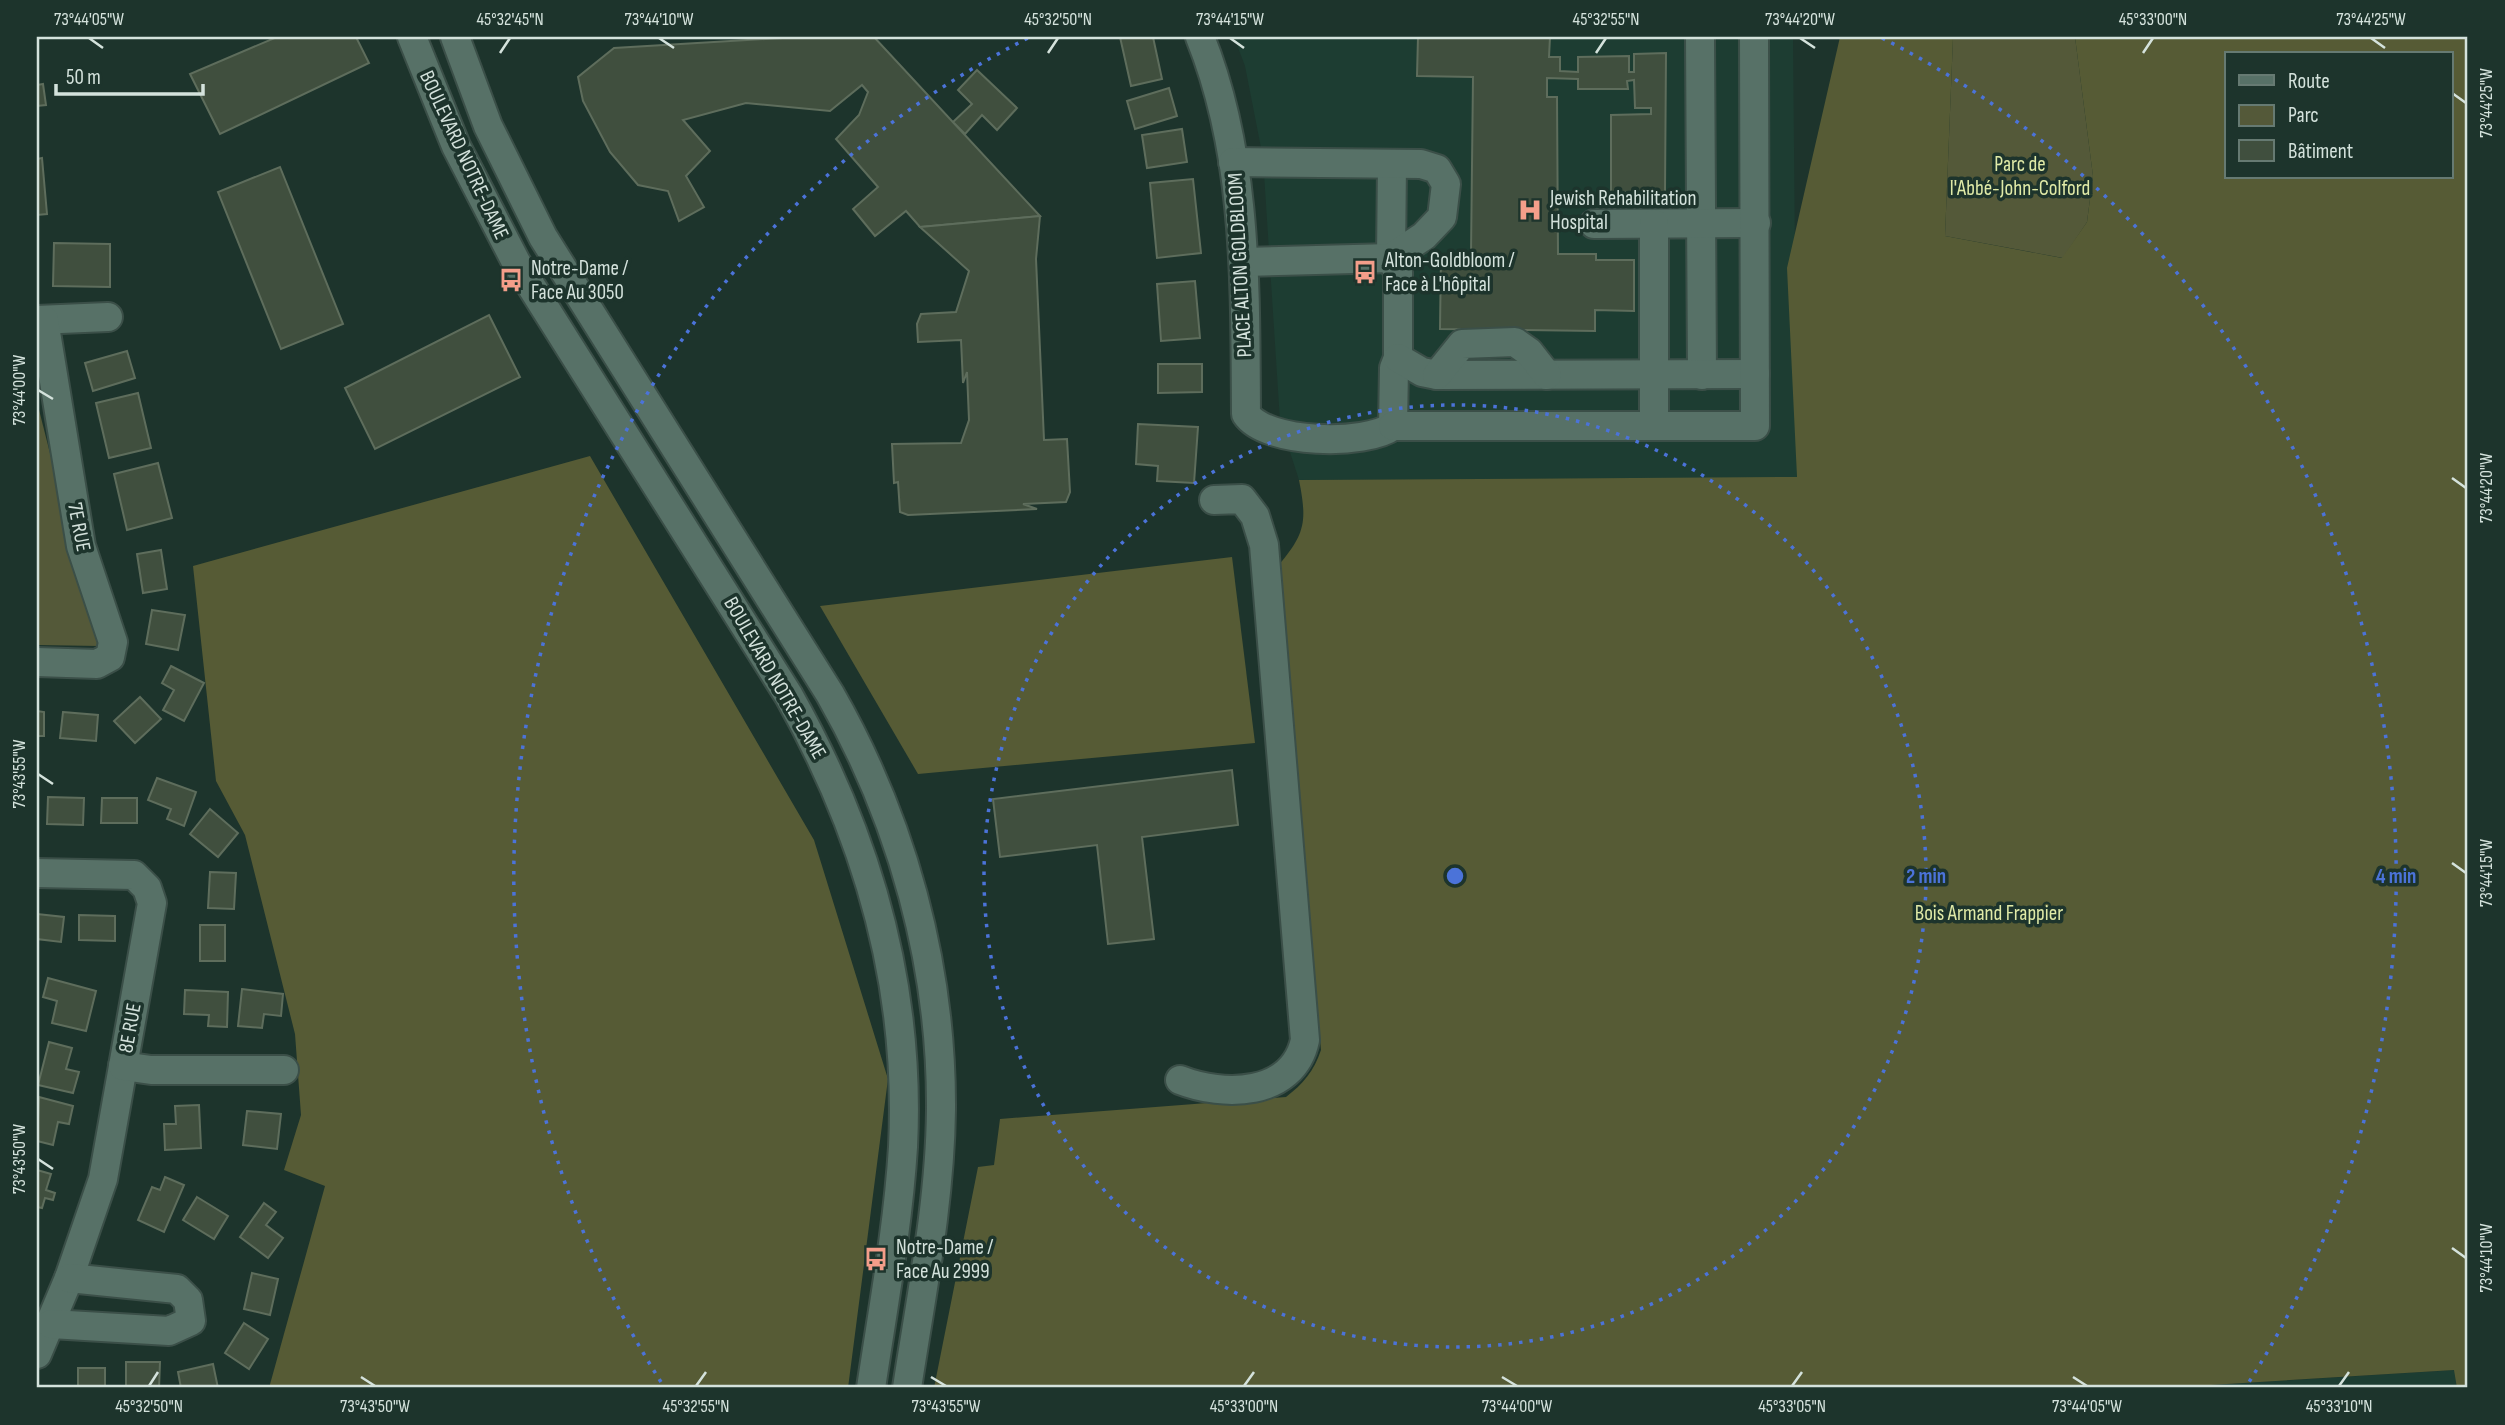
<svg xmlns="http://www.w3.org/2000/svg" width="2505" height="1425" font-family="'Sofia Sans Condensed',sans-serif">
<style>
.built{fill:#1d3d32}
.green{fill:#545939}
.forest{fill:#565b35;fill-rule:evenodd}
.building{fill:#404f3e;stroke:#5e6d5c;stroke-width:2}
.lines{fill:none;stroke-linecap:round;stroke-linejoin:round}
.minor-casing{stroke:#3b4f48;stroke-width:32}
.minor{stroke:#577167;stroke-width:28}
.ticks{fill:none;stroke:#d4e2dc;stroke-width:2.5}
.ring{fill:none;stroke:#4b73d9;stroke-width:3.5;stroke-dasharray:3.5 7}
.labels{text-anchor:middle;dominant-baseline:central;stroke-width:7;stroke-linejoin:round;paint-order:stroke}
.street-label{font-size:21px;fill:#d4e2dc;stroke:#1d342c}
.park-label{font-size:21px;fill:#e0eaa7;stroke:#1d342c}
.poi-label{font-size:21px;fill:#d4e2dc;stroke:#1d342c;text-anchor:start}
.centre{fill:#4b73d9;stroke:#1d342c;stroke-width:3.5}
.ring-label{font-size:21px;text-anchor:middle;font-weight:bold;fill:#4b73d9;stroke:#1d342c;stroke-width:7;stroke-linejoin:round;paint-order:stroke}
.neatline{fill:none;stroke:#d4e2dc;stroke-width:2.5}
.ticks-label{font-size:18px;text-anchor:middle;fill:#d4e2dc}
</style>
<rect width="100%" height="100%" fill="#1d342c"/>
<g class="built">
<polygon points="1234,37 1793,37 1797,478 1299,480 1280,421 1263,158 1245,66"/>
<polygon points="2455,1370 2457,1388 2162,1388"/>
</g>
<g class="green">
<polygon points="1947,37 2075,37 2093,176 2087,222 2063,258 1945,236 1953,38"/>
<polygon points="37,402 99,646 37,645"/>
</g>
<g class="forest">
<path d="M1840 37 1953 38 1945 236 2062 258 2087 222 2093 176 2075 37H2468V1388H2457L2454 1370 2162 1388H934L978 1167 994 1165 1000 1119 1286 1097C1303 1084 1314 1071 1321 1050L1278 566C1306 533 1307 521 1299 480L1797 477 1787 268ZM2227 54H2451V177H2227Z"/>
<polygon points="590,456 814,840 888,1079 848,1388 269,1388 325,1186 284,1170 301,1115 295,1034 245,835 216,781 193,566"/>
<polygon points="1232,557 1255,743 918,774 820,606"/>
</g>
<g class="building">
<polygon points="277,37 356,37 369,63 220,134 190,74"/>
<polygon points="799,37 874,37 1040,216 920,227 906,211 875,236 853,209 878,187 836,139 859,115 868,92 862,85 830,111 746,103 683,120 710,151 686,176 704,207 679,221 668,191 638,185 610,152 583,101 578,77 614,48"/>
<polygon points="1120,37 1153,37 1162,79 1131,86"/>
<polygon points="1418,37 1550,37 1549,57 1560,57 1560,71 1578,72 1578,57 1629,56 1629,72 1634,72 1634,54 1666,53 1665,192 1611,192 1611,115 1651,114 1651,108 1635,108 1634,80 1627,81 1628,89 1578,89 1578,79 1547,78 1547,97 1557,97 1558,254 1596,254 1596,260 1634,260 1634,311 1595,310 1595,331 1440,329 1441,254 1471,254 1473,77 1417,76"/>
<polygon points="977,70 1017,108 997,130 982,115 965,134 953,122 972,104 958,90"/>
<polygon points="43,84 46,105 37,106 37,85"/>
<polygon points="1169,88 1177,116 1135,129 1127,101"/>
<polygon points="1182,129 1187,162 1147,168 1142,135"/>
<polygon points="42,158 47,214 37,215 37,159"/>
<polygon points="280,167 343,324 281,349 218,192"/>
<polygon points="1193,179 1201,253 1157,258 1150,183"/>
<polygon points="1040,216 1036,259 1044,440 1067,439 1070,492 1066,502 1023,504 1037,509 908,515 900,512 898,482 894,483 892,444 961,443 969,420 967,372 963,383 961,340 918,342 917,324 921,314 956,312 969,271 920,227"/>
<polygon points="54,243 110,244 110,287 53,286"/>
<polygon points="1195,281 1200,338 1161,341 1157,284"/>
<polygon points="489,315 520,377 375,449 345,388"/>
<polygon points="127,351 135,378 93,391 85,363"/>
<polygon points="1158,364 1202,364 1202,392 1158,393"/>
<polygon points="138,393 151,448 109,458 96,403"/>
<polygon points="1138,424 1198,427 1194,483 1157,481 1158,466 1136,464"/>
<polygon points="158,463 172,518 127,530 114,474"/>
<polygon points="161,550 167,589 143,593 137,554"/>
<polygon points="152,610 185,615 178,650 146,644"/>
<polygon points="171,666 204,683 184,721 163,710 174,690 162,683"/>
<polygon points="140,697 161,719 135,743 114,721"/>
<polygon points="37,711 44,712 44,736 37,736"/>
<polygon points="63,712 98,715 96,741 60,738"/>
<polygon points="1232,770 1238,825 1142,837 1154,939 1108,944 1097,845 1000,857 993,799"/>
<polygon points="157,778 196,792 184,826 167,819 171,809 148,800"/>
<polygon points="48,797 84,798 83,825 47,824"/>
<polygon points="102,798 137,798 137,823 101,823"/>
<polygon points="210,809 238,833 218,857 190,834"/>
<polygon points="210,872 236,873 234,909 208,908"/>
<polygon points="37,914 64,917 61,942 37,939"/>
<polygon points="79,915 115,916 115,941 79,940"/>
<rect x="200" y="925" width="25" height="36"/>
<polygon points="48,978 96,991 86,1031 52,1023 57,1001 43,997"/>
<polygon points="242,989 283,994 281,1016 264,1014 262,1028 238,1026"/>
<polygon points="185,990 228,992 227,1027 208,1026 209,1015 184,1014"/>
<polygon points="49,1042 72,1048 66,1069 79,1072 73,1093 38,1085"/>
<polygon points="39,1097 73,1106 69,1124 58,1122 53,1145 37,1141"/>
<polygon points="199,1105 201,1148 165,1150 164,1124 176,1124 175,1106"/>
<polygon points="247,1111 281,1114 277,1149 243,1145"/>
<polygon points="37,1170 51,1174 46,1190 55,1193 53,1200 45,1198 42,1208 37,1207"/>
<polygon points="165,1177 184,1185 164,1232 138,1220 152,1187 160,1190"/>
<polygon points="197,1197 228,1216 214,1239 183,1220"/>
<polygon points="264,1203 276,1212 266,1225 283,1238 268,1258 240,1237"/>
<polygon points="252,1273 278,1279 270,1315 244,1309"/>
<polygon points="244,1323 268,1339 249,1369 225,1353"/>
<polygon points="126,1362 160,1362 159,1388 126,1388"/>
<polygon points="213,1364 218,1388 181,1388 178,1372"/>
<rect x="78" y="1368" width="27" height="20"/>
</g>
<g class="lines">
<g class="minor-casing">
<g id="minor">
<path d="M412 37 456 146 516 262 789 696C867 835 911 986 903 1147 898 1227 883 1308 871 1388"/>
<path d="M455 37 488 126 543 237 830 694C902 820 942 965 941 1110 940 1203 921 1296 907 1388"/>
<path d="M1200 37C1248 156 1245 287 1246 414 1266 444 1366 446 1393 426L1394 368 1398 358V272L1391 258 1392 164"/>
<polyline points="1700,37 1702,375"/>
<polyline points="1233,162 1421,164 1437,169 1446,184 1442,217 1424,236 1391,258 1244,262"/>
<polyline points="1594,224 1756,223"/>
<polyline points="37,320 108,317"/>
<polyline points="1398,358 1422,372 1437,375 1755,374"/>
<polyline points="1437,375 1462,344 1515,342 1529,352 1547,375"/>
<polyline points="1654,425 1654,224"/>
<polyline points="1393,426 1755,426 1754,37"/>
<polyline points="37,662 97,664 110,657 113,642 81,546 44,320"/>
<polyline points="37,873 134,875 147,888 152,903 103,1179 69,1278 37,1354"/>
<polyline points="123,1066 151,1070 284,1070"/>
<path d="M1180 1080C1223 1097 1293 1097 1305 1040L1264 545 1255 516 1242 499 1214 500"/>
<polyline points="51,1324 169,1331 191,1321 188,1300 177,1289 69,1278"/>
</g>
</g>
<use href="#minor" class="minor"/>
</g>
<path class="ticks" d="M89 38 103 48M659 38 674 48M1230 38 1244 48M1800 38 1815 48M2371 38 2385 48M500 53 510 38M1048 53 1058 38M1596 53 1606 38M2143 53 2153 38M2452 93 2466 103M38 390 53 399M2452 478 2466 488M38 774 53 784M2452 863 2466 873M38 1159 53 1169M2452 1248 2466 1258M361 1377 375 1386M931 1377 946 1386M1502 1377 1517 1386M2073 1377 2087 1386M149 1386 158 1372M696 1386 706 1372M1244 1386 1254 1372M1792 1386 1802 1372M2339 1386 2349 1372"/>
<g class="ring">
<circle cx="1455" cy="876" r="471"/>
<path d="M661 1382A941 941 0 0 1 1028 38M1882 38A941 941 0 0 1 2249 1382"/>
</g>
<defs>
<g id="hospital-bare" transform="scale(1.89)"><path d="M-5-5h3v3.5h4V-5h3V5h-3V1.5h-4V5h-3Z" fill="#f49e8a" stroke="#1d342c" stroke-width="2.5" paint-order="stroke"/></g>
<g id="bus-bare" transform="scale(1.89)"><path d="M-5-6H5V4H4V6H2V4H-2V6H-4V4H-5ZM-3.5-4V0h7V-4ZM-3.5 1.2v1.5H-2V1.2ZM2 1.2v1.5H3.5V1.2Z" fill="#f49e8a" stroke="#1d342c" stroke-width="2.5" paint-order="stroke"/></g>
</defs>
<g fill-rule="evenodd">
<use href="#hospital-bare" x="1530" y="210"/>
<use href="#bus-bare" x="1365" y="272"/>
<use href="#bus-bare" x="511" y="280"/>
<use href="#bus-bare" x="876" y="1259"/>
</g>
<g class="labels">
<g class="street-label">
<text transform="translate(464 155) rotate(65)">BOULEVARD NOTRE-DAME</text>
<text transform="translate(1240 265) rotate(-93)">PLACE ALTON GOLDBLOOM</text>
<text transform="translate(79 527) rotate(79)">7E RUE</text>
<text transform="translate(775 678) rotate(60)">BOULEVARD NOTRE-DAME</text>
<text transform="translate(130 1028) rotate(-80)">8E RUE</text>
</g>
<g class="park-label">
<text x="2020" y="164">Parc de<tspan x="2020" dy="24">l'Abbé-John-Colford</tspan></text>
<text x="1989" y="913">Bois Armand Frappier</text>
</g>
<g class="poi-label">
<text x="1550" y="198">Jewish Rehabilitation<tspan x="1550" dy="24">Hospital</tspan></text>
<text x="1385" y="260">Alton-Goldbloom /<tspan x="1385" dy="24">Face à L'hôpital</tspan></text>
<text x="531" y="268">Notre-Dame /<tspan x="531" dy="24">Face Au 3050</tspan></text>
<text x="896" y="1247">Notre-Dame /<tspan x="896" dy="24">Face Au 2999</tspan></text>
</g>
</g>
<circle cx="1455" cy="876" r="10" class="centre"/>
<g class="ring-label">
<text x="1926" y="883">2 min</text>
<text x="2396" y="883">4 min</text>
</g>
<rect width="2505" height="1425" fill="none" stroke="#1d342c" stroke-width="77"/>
<rect x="2225" y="52" width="228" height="126" fill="#1d342c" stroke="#667a72" stroke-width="2"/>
<rect x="2239" y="75" width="35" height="10" fill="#577167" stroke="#667a72" stroke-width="2"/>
<text x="2288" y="88" font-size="21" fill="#d4e2dc">Route</text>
<rect x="2239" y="105" width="35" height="21" fill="#545939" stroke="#667a72" stroke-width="2"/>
<text x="2288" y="122" font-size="21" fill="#d4e2dc">Parc</text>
<rect x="2239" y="140" width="35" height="21" fill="#404f3e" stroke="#667a72" stroke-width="2"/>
<text x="2288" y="158" font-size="21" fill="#d4e2dc">Bâtiment</text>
<path d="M56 84v10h147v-10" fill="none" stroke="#d4e2dc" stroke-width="3.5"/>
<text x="66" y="84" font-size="21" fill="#d4e2dc" stroke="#1d342c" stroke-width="5" paint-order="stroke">50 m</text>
<rect x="38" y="38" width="2428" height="1348" class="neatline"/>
<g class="ticks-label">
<text x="89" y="25">73°44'05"W</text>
<text x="510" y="25">45°32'45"N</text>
<text x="659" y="25">73°44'10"W</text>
<text x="1058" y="25">45°32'50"N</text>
<text x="1230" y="25">73°44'15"W</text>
<text x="1606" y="25">45°32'55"N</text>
<text x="1800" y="25">73°44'20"W</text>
<text x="2153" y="25">45°33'00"N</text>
<text x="2371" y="25">73°44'25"W</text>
<text transform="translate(2486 103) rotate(-90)" y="6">73°44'25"W</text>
<text transform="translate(19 390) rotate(-90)" y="6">73°44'00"W</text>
<text transform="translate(2486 488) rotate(-90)" y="6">73°44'20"W</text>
<text transform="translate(19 774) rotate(-90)" y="6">73°43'55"W</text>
<text transform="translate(2486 873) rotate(-90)" y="6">73°44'15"W</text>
<text transform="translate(19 1159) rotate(-90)" y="6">73°43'50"W</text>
<text transform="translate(2486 1258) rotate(-90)" y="6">73°44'10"W</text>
<text x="149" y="1412">45°32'50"N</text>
<text x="375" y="1412">73°43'50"W</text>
<text x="696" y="1412">45°32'55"N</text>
<text x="946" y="1412">73°43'55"W</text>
<text x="1244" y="1412">45°33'00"N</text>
<text x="1517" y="1412">73°44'00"W</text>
<text x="1792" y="1412">45°33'05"N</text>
<text x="2087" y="1412">73°44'05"W</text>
<text x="2339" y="1412">45°33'10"N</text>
</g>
</svg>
